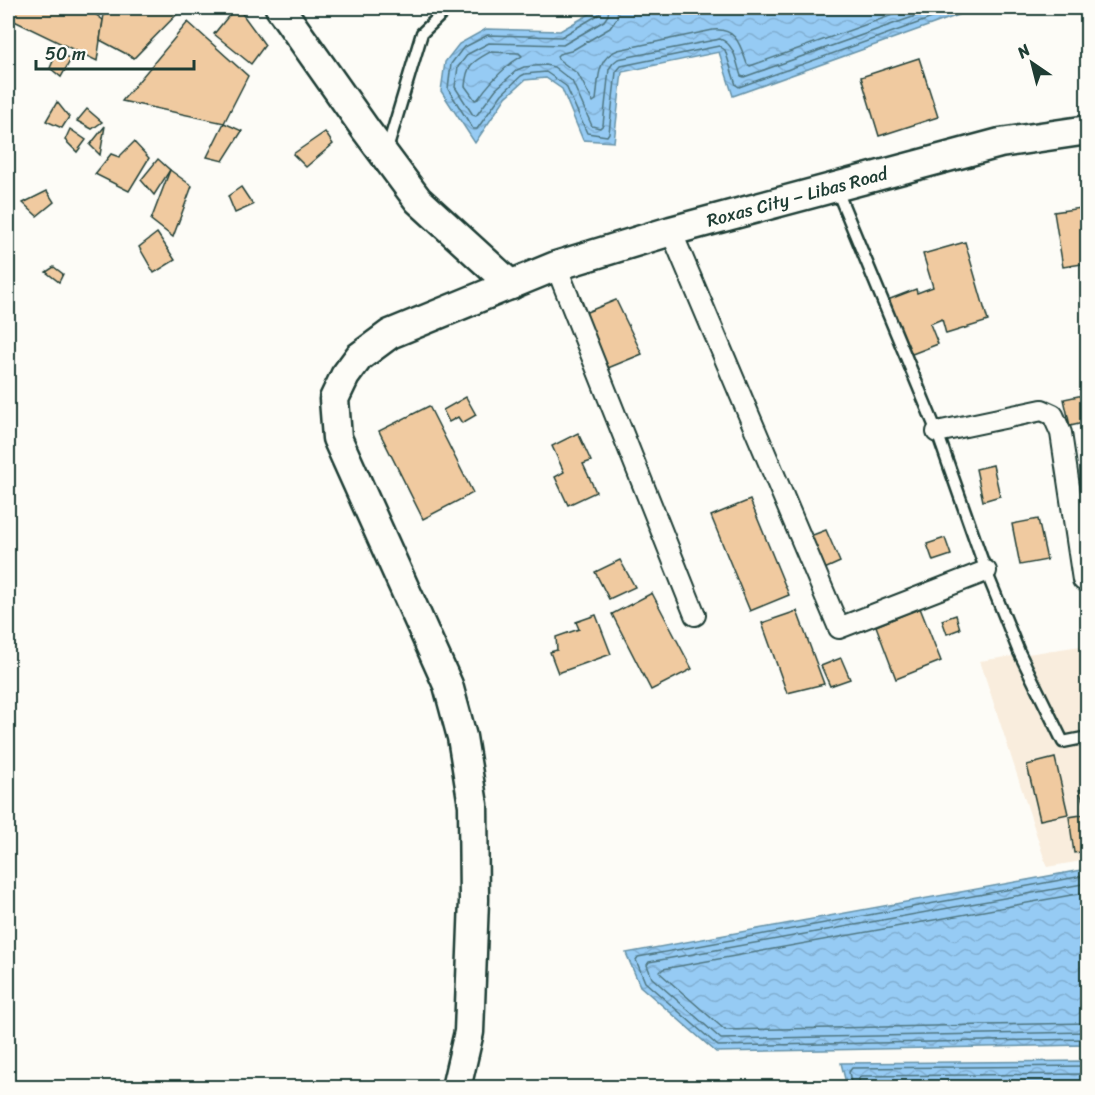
<svg xmlns="http://www.w3.org/2000/svg" width="1095" height="1095" font-family="Sriracha,sans-serif">
<style>
.built{fill:#f9eddd}
.water{fill:url(#water-waves);stroke:#6692a7;stroke-width:1.5}
.lines{fill:none;stroke-linecap:round;stroke-linejoin:round}
.shore{stroke:#4f7681;stroke-width:1.5}
.building{fill:#f0caa0;stroke:#1f3d34;stroke-width:1.5}
.lane-casing{stroke:#1f3d34;stroke-width:15}
.street-casing{stroke:#1f3d34;stroke-width:24}
.secondary-casing{stroke:#1f3d34;stroke-width:33}
.lane{stroke:#fdfcf7;stroke-width:10}
.street{stroke:#fdfcf7;stroke-width:20}
.secondary{stroke:#fdfcf7;stroke-width:28}
.labels{text-anchor:middle;dominant-baseline:central;stroke-width:4.5;stroke-linejoin:round;paint-order:stroke}
.street-label{font-size:18px;fill:#1f3d34;stroke:#fdfcf7}
</style>
<defs>
<pattern id="water-waves" width="16" height="10" patternUnits="userSpaceOnUse" patternTransform="scale(1.5)"><rect width="16" height="10" fill="#96cbf4"/><path d="M0 5q4-4 8 0t8 0" fill="none" stroke="#81afd2"/></pattern>
</defs>
<rect width="100%" height="100%" fill="#fdfcf7"/>
<filter id="ink" filterUnits="userSpaceOnUse"><feTurbulence type="fractalNoise" baseFrequency=".0167" numOctaves="2"/><feDisplacementMap in="SourceGraphic" scale="12" xChannelSelector="R" yChannelSelector="G"/><feConvolveMatrix kernelMatrix="1 2 1 2 8 2 1 2 1" color-interpolation-filters="sRGB"/></filter>
<g filter="url(#ink)">
<polygon class="built" points="1087,645 1087,860 1047,867 980,661"/>
<g class="water">
<polygon points="600,8 978,8 733,96 719,52 622,72 614,142 583,140 562,89 546,78 525,80 506,97 475,143 441,91 445,62 459,44 486,29 560,31"/>
<polygon points="1087,869 1087,1045 716,1052 640,986 626,953"/>
<polygon points="1087,1061 1087,1088 847,1087 841,1063"/>
</g>
<g class="lines">
<g class="shore">
<polyline points="602,8 601,12 598,15 561,37 488,35 463,48 451,64 448,89 473,129 477,129 502,94 521,76 525,74 546,72 566,86 587,133 607,136 609,133 616,72 621,66 719,46 725,50 736,85 739,87 960,8"/>
<path d="M609 8 608 15 604 21 563 45 489 43 468 54 458 67 455 87 473 115 476 116 496 89 517 70 524 67 546 65 554 67 572 81 592 126 600 128 603 125 609 69 613 63 618 59 720 39C735 44 736 62 741 76L744 77 938 8"/>
<path d="M618 8 617 18 610 28 571 51 559 54 557 56 558 59 578 74 593 102 596 100C599 80 596 58 618 50L713 30C737 28 740 45 747 64L750 66 912 8"/>
<path d="M490 52 519 53 522 56C518 59 513 61 509 65 497 75 487 86 478 99L475 100 465 86C467 64 472 62 490 52Z"/>
<polyline points="1088,875 638,957 636,960 645,982 718,1046 1088,1039"/>
<polyline points="1088,883 649,962 647,965 652,978 721,1039 1088,1032"/>
<polyline points="1088,892 663,969 660,972 661,974 725,1030 1088,1023"/>
<polyline points="852,1088 849,1072 852,1068 1088,1066"/>
<polyline points="860,1088 859,1078 861,1076 1088,1074"/>
<polyline points="869,1088 872,1085 1088,1083"/>
</g>
</g>
<g class="building">
<polygon points="8,8 87,8 103,20 97,61 8,18"/>
<polygon points="105,8 183,8 134,58 100,40"/>
<polygon points="235,8 238,8 265,45 251,64 214,34"/>
<polygon points="188,22 248,76 224,123 122,101"/>
<polygon points="57,52 71,59 61,77 50,68"/>
<polygon points="919,58 938,117 879,136 861,77"/>
<polygon points="57,102 69,117 62,128 46,121"/>
<polygon points="87,109 102,122 92,129 77,121"/>
<polygon points="224,123 242,131 223,161 207,157"/>
<polygon points="105,126 100,155 90,145"/>
<polygon points="70,129 86,140 77,152 65,140"/>
<polygon points="325,132 333,144 306,167 293,154"/>
<polygon points="134,142 149,158 129,191 95,174 111,154 119,157"/>
<polygon points="158,159 170,170 154,195 141,180"/>
<polygon points="170,170 192,186 173,237 151,220"/>
<polygon points="241,187 253,205 235,213 228,196"/>
<polygon points="47,191 54,202 37,216 23,203"/>
<polygon points="1088,207 1088,263 1063,267 1054,212"/>
<polygon points="157,233 175,260 154,273 139,247"/>
<polygon points="965,242 988,321 946,334 942,319 930,324 938,344 907,356 885,301 916,289 917,293 933,287 923,254"/>
<polygon points="54,267 63,274 59,282 46,272"/>
<polygon points="616,300 642,354 608,368 582,314"/>
<polygon points="1088,394 1088,422 1070,426 1064,399"/>
<polygon points="466,397 476,415 462,423 458,417 449,422 443,410"/>
<polygon points="429,406 473,493 423,519 379,431"/>
<polygon points="578,433 591,461 583,464 596,492 568,505 555,477 564,472 552,446"/>
<polygon points="993,465 1000,496 983,501 976,469"/>
<polygon points="750,500 789,595 750,611 711,516"/>
<polygon points="1038,519 1047,560 1020,565 1012,524"/>
<polygon points="826,530 840,562 820,571 805,538"/>
<polygon points="945,538 951,555 933,561 927,544"/>
<polygon points="620,560 635,587 609,599 595,572"/>
<polygon points="652,593 692,669 651,690 612,614"/>
<polygon points="920,608 941,661 896,679 876,626"/>
<polygon points="797,611 824,684 787,693 762,623"/>
<polygon points="596,615 611,654 558,673 550,652 557,650 556,637 579,629 576,622"/>
<polygon points="956,615 960,629 947,634 942,620"/>
<polygon points="841,658 850,679 830,686 821,666"/>
<polygon points="1055,758 1068,814 1040,820 1027,765"/>
<polygon points="1088,787 1088,809 1086,809 1079,790"/>
<polygon points="1088,814 1088,851 1074,853 1069,817"/>
</g>
<g class="lines">
<g class="lane-casing">
<g id="lane">
<polyline points="386,153 422,33 448,8"/>
<polyline points="836,188 937,432 986,571 1019,652 1063,742 1088,737"/>
</g>
</g>
<g class="street-casing">
<g id="street">
<polyline points="671,231 839,628 986,571"/>
<polyline points="556,266 695,615"/>
<polyline points="937,432 1042,410 1053,415 1061,433 1083,580"/>
</g>
</g>
<g class="secondary-casing">
<g id="secondary">
<polyline points="280,8 366,130 418,200 511,285"/>
<polyline points="456,1088 469,1032 474,900 473,805 462,737 448,685 337,438 334,399 345,376 359,357 390,334 556,266 671,231 1000,143 1088,130"/>
</g>
</g>
<use href="#lane" class="lane"/>
<use href="#street" class="street"/>
<use href="#secondary" class="secondary"/>
</g>
</g>
<g class="labels">
<g class="street-label">
<text transform="translate(797 197) rotate(-15)">Roxas City – Libas Road</text>
</g>
</g>
<rect width="1095" height="1095" fill="none" stroke="#fdfcf7" stroke-width="30"/>
<rect x="15" y="15" width="1065" height="1065" fill="none" stroke="#1f3d34" stroke-width="2" filter="url(#ink)"/>
<g transform="translate(1032 63) rotate(325)" stroke="#fdfcf7" stroke-width="4.5" paint-order="stroke">
<path d="M0-4.5L10 22L0 15L-10 22Z" fill="#1f3d34"/>
<text y="-9" font-size="16" font-weight="bold" text-anchor="middle" fill="#1f3d34">N</text>
</g>
<path d="M36 60v9h158v-9" fill="none" stroke="#1f3d34" stroke-width="3"/>
<text x="45" y="60" font-size="18" fill="#1f3d34" stroke="#fdfcf7" stroke-width="4.5" paint-order="stroke">50 m</text>
</svg>
